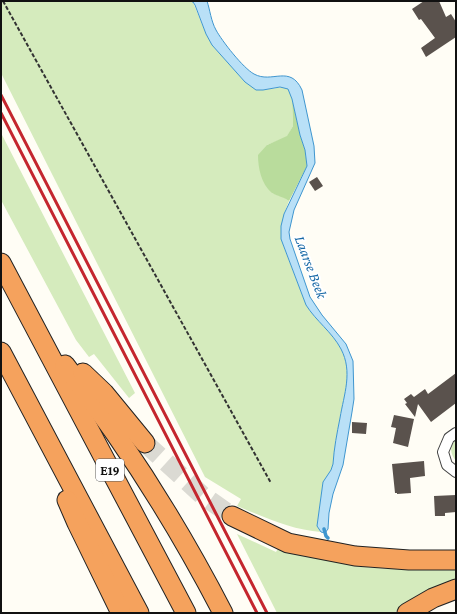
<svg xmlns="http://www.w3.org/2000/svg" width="457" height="614" font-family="'Crimson Pro',serif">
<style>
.green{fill:#d5ebbd}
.forest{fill:#b9dc9c}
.water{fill:#b9e0f7;stroke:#3f96cf}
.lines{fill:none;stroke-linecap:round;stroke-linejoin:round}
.stream{stroke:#3f96cf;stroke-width:3.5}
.building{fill:#5a524d}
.highway-tunnel{stroke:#dbdad3;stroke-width:19;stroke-dasharray:19 10;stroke-linecap:butt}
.street-casing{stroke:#444;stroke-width:12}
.highway-casing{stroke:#222;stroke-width:21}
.path{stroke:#333;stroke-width:2;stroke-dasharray:4 2;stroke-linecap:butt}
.street{stroke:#fff;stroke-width:10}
.highway{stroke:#f5a25d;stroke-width:19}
.rail{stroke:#c4262e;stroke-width:3}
.labels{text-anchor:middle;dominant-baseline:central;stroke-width:4;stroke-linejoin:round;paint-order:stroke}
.shield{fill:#fff;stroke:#585858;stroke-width:1}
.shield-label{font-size:13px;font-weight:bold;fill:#111}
.water-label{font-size:15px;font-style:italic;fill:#1768a6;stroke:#fff}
</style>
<rect width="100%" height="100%" fill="#fffdf5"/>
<g class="green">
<path d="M1 1 193 2 206 34 212 45 245 82 263 90 284 87 288 89 290 93 292 99 293 126 287 137 267 145 272 193 283 197 289 201 284 214 283 245 306 305C316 321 332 332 341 349 353 372 344 394 340 418 337 433 334 448 333 464L331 470 323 482 317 526 321 532C292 530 264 517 237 506L241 499 205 477 1 73Z"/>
<polygon points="1,133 135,393 129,398 94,354 89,357 76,340 1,200"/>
<path d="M456 439V461C450 454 449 446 456 439Z"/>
<path d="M237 534 276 552 280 545C295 550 311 555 327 560 369 571 413 570 456 568V581L413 599 394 613H277Z"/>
</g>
<path class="forest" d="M292 99 300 135 305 150 307 166 289 201C284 197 277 196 272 193 261 184 258 167 258 155L267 145 287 136 293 126Z"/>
<path class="water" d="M190 1H207C210 10 211 21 216 30 222 41 243 68 254 74 272 84 290 64 302 90L314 146 315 163 294 210 289 232 290 239 310 297 322 315 346 344 353 361 354 399 352 412 343 465 333 494 329 513 328 529 325 533 321 532 317 526 323 482 331 470 333 464C334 448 337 433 340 418 344 394 353 372 341 349 332 332 316 321 306 305L281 239V226L284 214 307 166 305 150 300 135 292 99 288 89 280 87 263 90H256L245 82 212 45 206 34 195 5 193 2Z"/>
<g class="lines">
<polyline class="stream" points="324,529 326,536 328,538"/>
</g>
<g class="building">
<polygon points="424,1 439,1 446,17 451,14 456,22 456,37 426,57 421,48 435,38 421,19 419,20 412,9"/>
<polygon points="317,177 323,186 315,191 309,182"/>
<polygon points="456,373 456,403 431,422 418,404 415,417 405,404 407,403 404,399 411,394 414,397 425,389 428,394"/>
<polygon points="394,415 414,419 408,447 393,443 396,428 391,427"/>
<polygon points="352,422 367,423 366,434 352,433"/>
<polygon points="424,461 425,476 410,478 411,493 397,494 397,493 395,493 392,464"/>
<polygon points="456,495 456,512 445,513 445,516 435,516 434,496"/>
</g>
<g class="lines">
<polyline class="highway-tunnel" points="145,443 202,495 232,516"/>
<g class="street-casing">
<polyline id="street" points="456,433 449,438 443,452 447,465 456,472"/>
</g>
<g class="highway-casing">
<g id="highway">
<polyline points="1,263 186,613"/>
<polyline points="1,352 139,613"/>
<path d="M65 365C125 442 178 526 223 613"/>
<polyline points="83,373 104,393 145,443"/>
<polyline points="67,500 77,523 121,613"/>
<polyline points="232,516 288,543 355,556 409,560 456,560"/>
<polyline points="407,613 433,598 456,589"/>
</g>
</g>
<polyline class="path" points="3,1 271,483"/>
<use href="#street" class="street"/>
<use href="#highway" class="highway"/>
<g class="rail">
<polyline points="1,95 267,613"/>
<polyline points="1,113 257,613"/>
</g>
</g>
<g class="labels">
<rect class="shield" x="96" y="459" width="28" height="22" rx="3"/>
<g class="shield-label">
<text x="110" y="470">E19</text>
</g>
<g class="water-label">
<text transform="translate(311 267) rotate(69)">Laarse Beek</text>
</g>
</g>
<rect width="457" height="614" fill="none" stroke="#111111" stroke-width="4"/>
</svg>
